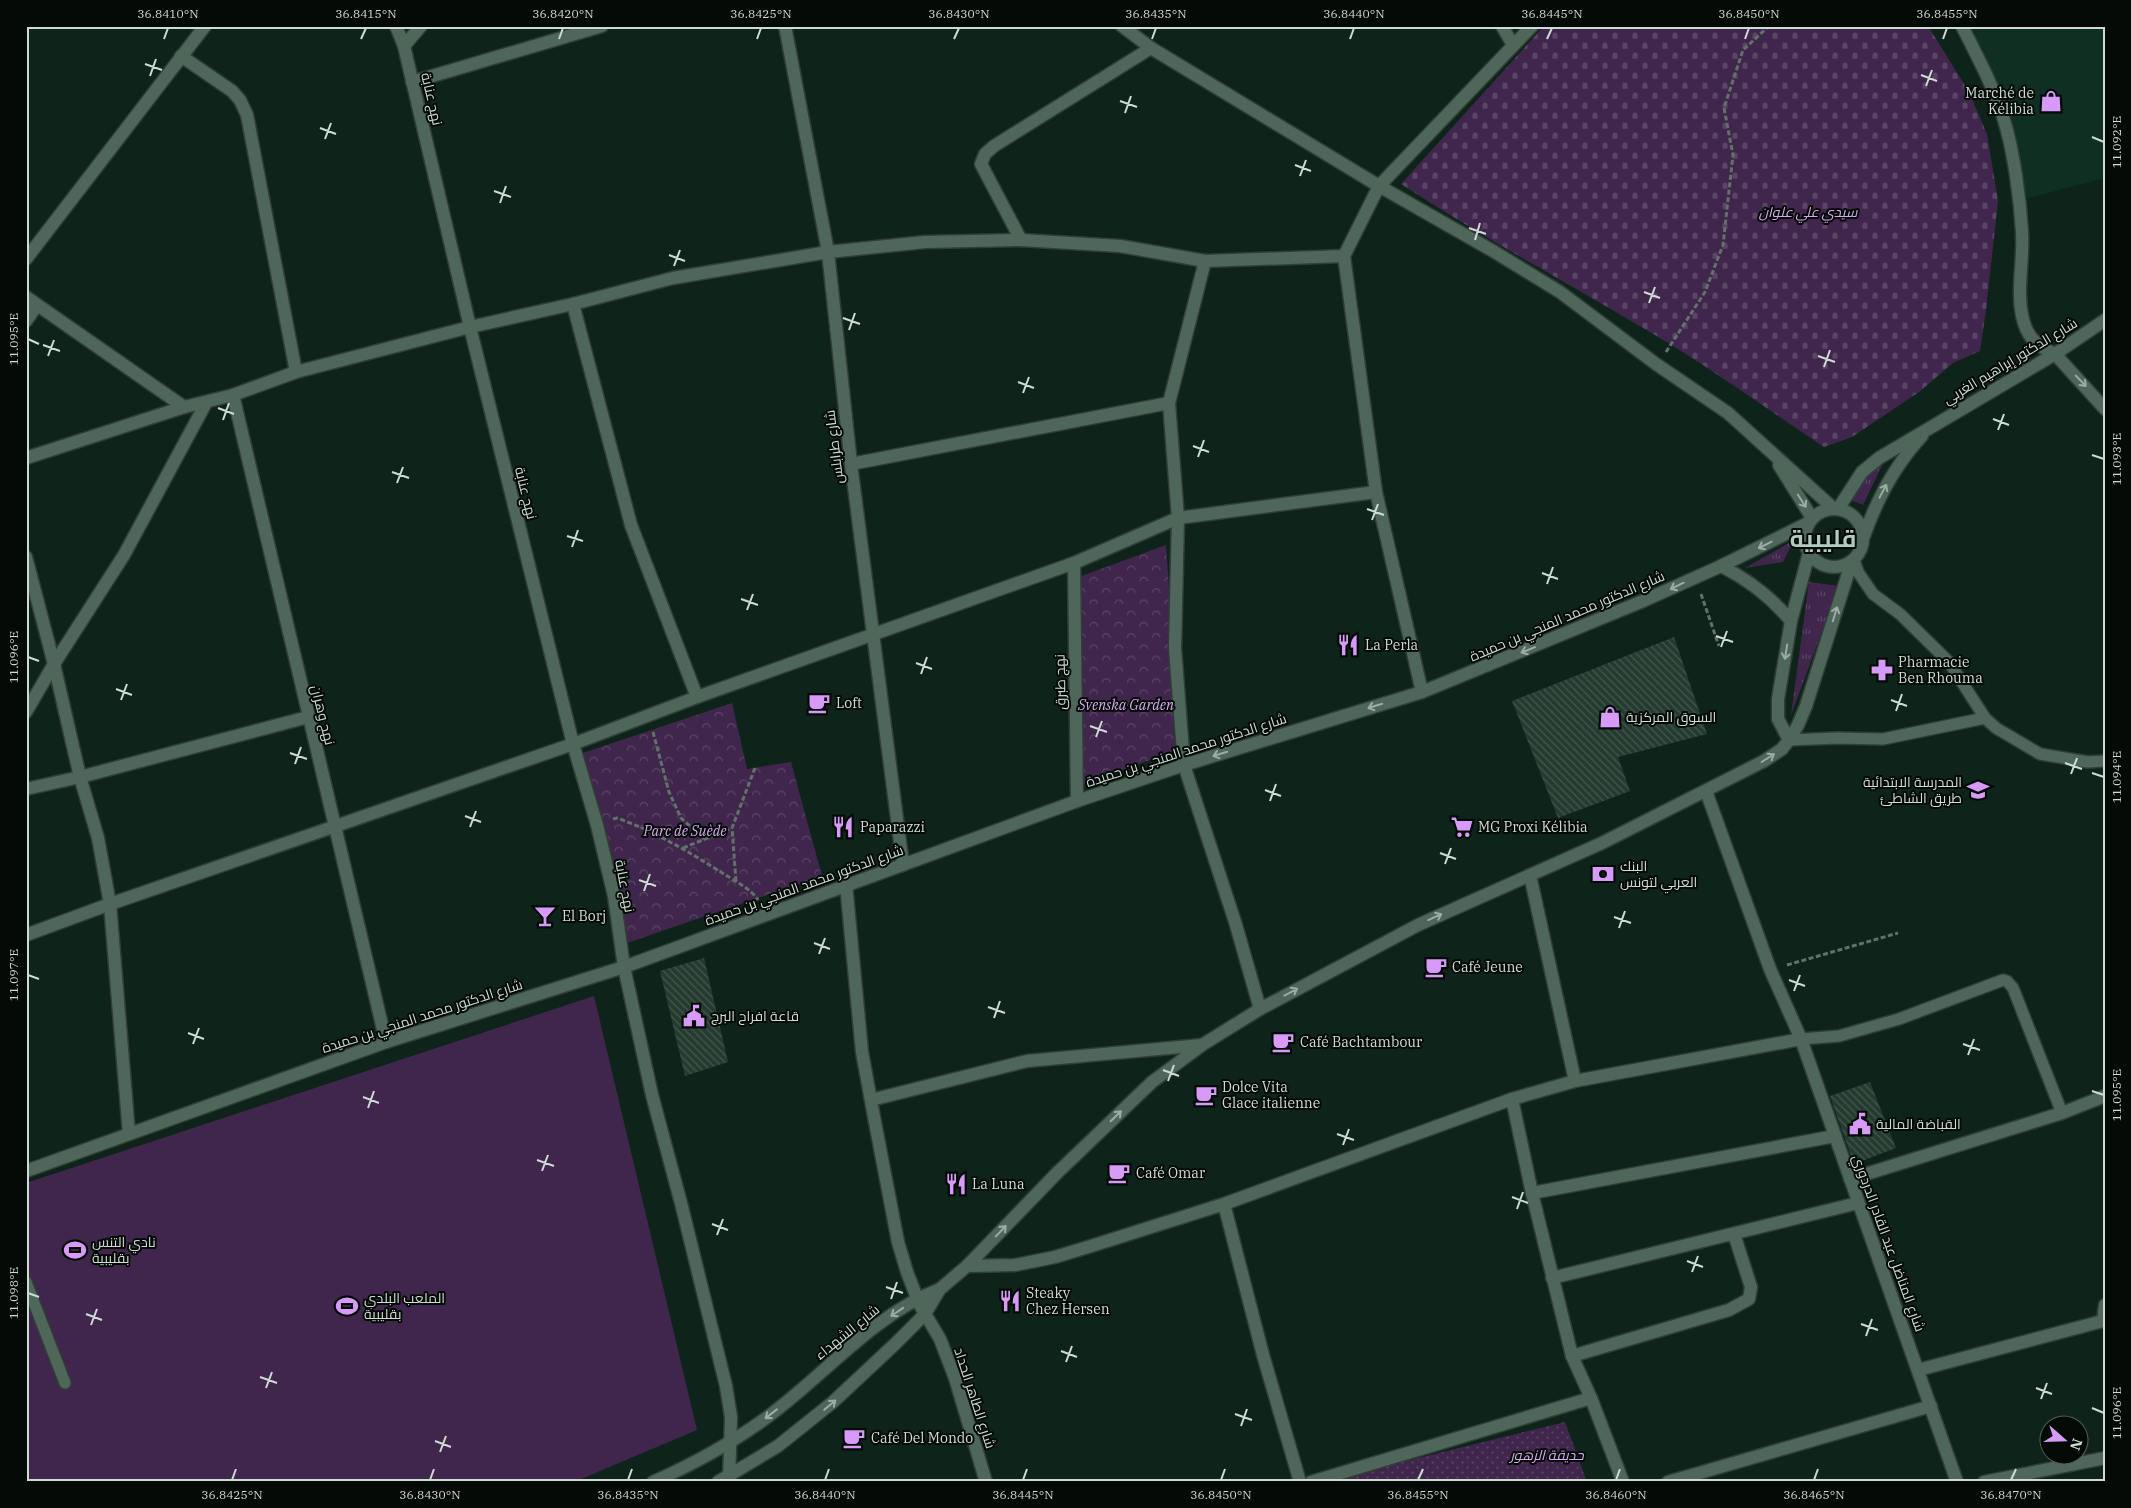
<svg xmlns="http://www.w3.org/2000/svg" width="2131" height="1508" font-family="'IBM Plex Serif',Cairo,serif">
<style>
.built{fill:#0f2f22}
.grass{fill:url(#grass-tufts)}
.forest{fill:url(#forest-crowns)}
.cemetery{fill:url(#cemetery-stones)}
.garden{fill:url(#garden-dots)}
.pitch{fill:#40264c}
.building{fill:url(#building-back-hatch)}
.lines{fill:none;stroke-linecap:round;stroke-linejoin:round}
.service-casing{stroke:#313e37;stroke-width:14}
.minor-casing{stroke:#313e37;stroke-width:15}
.tertiary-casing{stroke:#313e37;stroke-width:15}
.path{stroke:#60726a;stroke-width:3;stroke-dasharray:5 2.5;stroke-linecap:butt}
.service{stroke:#4f675b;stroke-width:11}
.minor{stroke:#4f675b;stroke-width:12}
.tertiary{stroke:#4f675b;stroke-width:12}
.oneway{stroke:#9bada4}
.ticks{fill:none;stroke:#cedbd4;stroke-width:2}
.labels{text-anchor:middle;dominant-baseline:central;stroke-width:4;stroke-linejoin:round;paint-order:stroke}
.poi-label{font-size:14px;fill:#cedbd4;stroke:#040b07;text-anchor:start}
.street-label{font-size:14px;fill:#cedbd4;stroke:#040b07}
.park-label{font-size:14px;font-style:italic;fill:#d7a9f0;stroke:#040b07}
.town-label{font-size:24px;font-weight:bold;fill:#b1ccbe;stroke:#040b07}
.neatline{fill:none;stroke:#cedbd4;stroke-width:2}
.ticks-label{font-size:12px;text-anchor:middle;fill:#cedbd4}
</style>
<defs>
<pattern id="grass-tufts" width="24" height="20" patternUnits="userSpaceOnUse" patternTransform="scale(1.25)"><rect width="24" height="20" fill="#40264c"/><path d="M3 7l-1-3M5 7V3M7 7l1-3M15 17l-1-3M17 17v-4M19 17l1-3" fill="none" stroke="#5a4565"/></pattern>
<pattern id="forest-crowns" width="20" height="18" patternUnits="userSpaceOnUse" patternTransform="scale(1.25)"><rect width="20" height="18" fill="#40264c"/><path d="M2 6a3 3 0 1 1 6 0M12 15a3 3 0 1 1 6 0" fill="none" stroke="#5a4565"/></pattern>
<pattern id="cemetery-stones" width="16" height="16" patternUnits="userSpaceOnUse" patternTransform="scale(1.25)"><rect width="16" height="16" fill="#40264c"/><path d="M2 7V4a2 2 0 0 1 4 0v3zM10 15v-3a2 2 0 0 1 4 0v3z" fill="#5a4565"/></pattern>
<pattern id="garden-dots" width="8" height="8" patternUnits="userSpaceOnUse" patternTransform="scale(1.25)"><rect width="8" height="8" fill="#40264c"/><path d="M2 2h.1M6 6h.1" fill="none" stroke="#5a4565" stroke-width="1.8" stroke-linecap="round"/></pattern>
<pattern id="building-back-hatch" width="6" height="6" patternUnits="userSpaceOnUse" patternTransform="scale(1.25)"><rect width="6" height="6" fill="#243b30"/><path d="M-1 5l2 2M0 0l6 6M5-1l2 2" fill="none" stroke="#43574d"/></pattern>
</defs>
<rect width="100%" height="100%" fill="#0e241b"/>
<polygon class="built" points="1958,26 2105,26 2105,178 2020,200 2011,124"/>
<g class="grass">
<polygon points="1884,461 1863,505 1840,496"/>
<polygon points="1794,540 1783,562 1745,568"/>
<polygon points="1809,582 1839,586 1791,715"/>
</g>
<g class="forest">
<polygon points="1166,545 1180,749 1079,786 1068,581"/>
<polygon points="732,703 747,769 791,762 822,876 624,944 574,756"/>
</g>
<path class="cemetery" d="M1544 26H1928L1969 92 1987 134 1998 201 1986 310 1980 351 1953 363 1919 392 1852 437 1824 447C1773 413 1723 377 1670 344 1581 290 1488 241 1401 184Z"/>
<polygon class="garden" points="1565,1422 1587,1482 1321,1482"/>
<polygon class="pitch" points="594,996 697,1430 574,1482 26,1482 26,1183"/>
<g class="building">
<polygon points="1674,637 1707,734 1618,757 1630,791 1558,818 1512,701"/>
<polygon points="704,958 728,1062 685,1076 660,971"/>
<polygon points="1870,1082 1896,1148 1854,1164 1830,1096"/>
</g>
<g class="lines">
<g class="service-casing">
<g id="service">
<polyline points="1854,560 1858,572 1873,594 1900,614 1949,662 1985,718 1996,728 2040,754 2088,762 2105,761"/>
<polyline points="1789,740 1837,738 1883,739 1985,718"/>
<polyline points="1801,1039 1839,1036 1899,1019 2003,980 2007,981 2013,988 2062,1113"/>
<polyline points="26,1282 65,1383"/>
</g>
</g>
<g class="minor-casing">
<g id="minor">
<polyline points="396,26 404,46 470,327 573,744 597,825 614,896 624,967 652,1095 681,1203 726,1386 731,1417 729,1482"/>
<polyline points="785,26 828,252 851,464 903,865"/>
<polyline points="1502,26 1513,45"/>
<path d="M1962 26C1977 56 1994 87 2004 120 2014 152 2020 199 2022 232 2024 262 2015 294 2024 323 2029 340 2040 347 2055 354"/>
<polyline points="404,46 421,26"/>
<polyline points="181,56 232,91 240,100 247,115 296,372"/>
<polyline points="412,82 602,26"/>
<polyline points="1021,240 981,164 985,154 994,146 1151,48"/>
<polyline points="26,259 205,26"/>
<polyline points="1205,261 1169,403 1178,518 1175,648 1184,765 1236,925 1260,1009"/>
<polyline points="26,297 184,407"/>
<polyline points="573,304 631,525 697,697"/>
<polyline points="26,321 37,305"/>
<polyline points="233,395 386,1042"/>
<polyline points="26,458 184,407 233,395 296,372 470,327 573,304 673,278 828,252 925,242 1021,240 1120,246 1205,261 1344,256"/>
<polyline points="851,464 1169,403"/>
<polyline points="26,557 54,664 80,777 98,838 110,904 129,1134"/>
<polyline points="1074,563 1077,801"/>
<polyline points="1422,692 1376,492 1344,256 1379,186 1532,26"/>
<polyline points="26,712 54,664 124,555 206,403"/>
<polyline points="26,789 80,777 308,717"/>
<polyline points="1530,875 1575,1081"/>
<polyline points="846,884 862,1052 874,1117 898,1242 907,1272 917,1298"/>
<polyline points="26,935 110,904 573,744 697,697 1074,563 1178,518 1376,492"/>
<polyline points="1512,1099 1532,1193 1572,1356 1591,1398 1623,1482"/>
<polyline points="871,1100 1027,1061 1202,1045"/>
<polyline points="1850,1179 2062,1113 2105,1096"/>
<polyline points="1532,1193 1835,1136"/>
<polyline points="1224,1204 1263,1355 1300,1482"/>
<polyline points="967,1266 1015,1265 1055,1257 1088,1247 1224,1204 1512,1099 1575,1081 1801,1039"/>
<polyline points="1552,1278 1858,1203"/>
<polyline points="1572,1356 1729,1310 1749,1299 1751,1287 1734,1234"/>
<polyline points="1918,1370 2103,1321 2105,1305"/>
<polyline points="1311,1482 1591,1398"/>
<polyline points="1668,1482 1931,1406"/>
<polyline points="1984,1482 2105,1458"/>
</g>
</g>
<g class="tertiary-casing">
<g id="tertiary">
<polyline points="1122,26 1151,48 1379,186 1493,251 1560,292 1656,364 1728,413 1833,508"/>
<polyline points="2055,354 2105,409"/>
<polyline points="1779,465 1812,518"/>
<circle cx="1834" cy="538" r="29"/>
<polyline points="1838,509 1862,472 1879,458 2055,354 2105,320"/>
<path d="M1864 536C1877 499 1895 465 1922 436"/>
<path d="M1721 566C1749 580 1771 597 1791 621"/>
<polyline points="1789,740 1778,719 1778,699 1791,621 1809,553"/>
<polyline points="1706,791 1770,969 1801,1039 1957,1482"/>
<polyline points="26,1171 386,1042 624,967 1077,801 1184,765 1422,692 1643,601 1721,566 1808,523"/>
<polyline points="921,1307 940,1339 955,1378 986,1482"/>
<path d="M653 1482C691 1465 733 1442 766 1418 824 1376 872 1315 940 1289"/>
<polyline points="718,1482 778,1446 833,1402 895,1344 925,1314 940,1289 967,1266 1057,1173 1152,1082 1202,1045 1260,1009 1418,925 1602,843 1764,761 1782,749 1789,740 1798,725 1806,706 1852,561"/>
</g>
</g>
<g class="path">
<polyline points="1666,352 1705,292 1723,245 1733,155 1724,108 1743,50 1769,26"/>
<polyline points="1701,594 1719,646"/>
<polyline points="653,732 669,792 681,818 704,839"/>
<path d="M613 819 617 818C656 832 689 852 724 874 735 881 751 889 758 900"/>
<polyline points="683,848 732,828"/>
<polyline points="736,881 732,828 755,768"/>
<polyline points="1787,965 1898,933"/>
</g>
<use href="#service" class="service"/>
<use href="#minor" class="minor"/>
<use href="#tertiary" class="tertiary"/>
</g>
<defs><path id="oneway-shaft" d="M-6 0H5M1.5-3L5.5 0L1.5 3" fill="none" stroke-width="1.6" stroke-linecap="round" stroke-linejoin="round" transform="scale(1.25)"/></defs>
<g class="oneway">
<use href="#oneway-shaft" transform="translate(2081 381) rotate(46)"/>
<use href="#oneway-shaft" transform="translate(1883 491) rotate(-62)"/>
<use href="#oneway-shaft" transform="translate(1802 501) rotate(57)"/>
<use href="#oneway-shaft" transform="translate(1765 545) rotate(154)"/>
<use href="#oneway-shaft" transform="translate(1677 586) rotate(154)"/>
<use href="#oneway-shaft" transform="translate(1835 614) rotate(-73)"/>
<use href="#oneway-shaft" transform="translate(1528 650) rotate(158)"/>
<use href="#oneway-shaft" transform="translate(1786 652) rotate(99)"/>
<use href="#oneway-shaft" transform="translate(1375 706) rotate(163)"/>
<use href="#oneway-shaft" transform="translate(1220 754) rotate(163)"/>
<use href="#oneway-shaft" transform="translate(1768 758) rotate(-32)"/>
<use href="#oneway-shaft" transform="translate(1435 917) rotate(-24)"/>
<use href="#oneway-shaft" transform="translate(1291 992) rotate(-28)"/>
<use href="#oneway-shaft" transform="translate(1116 1116) rotate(-44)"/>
<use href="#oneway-shaft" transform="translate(1001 1231) rotate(-46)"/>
<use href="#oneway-shaft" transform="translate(897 1312) rotate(146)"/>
<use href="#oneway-shaft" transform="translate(830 1405) rotate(-40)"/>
<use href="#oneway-shaft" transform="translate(771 1414) rotate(142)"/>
</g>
<path class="ticks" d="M164 39 168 28M361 39 366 28M559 39 563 28M757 39 761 28M954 39 959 28M1152 39 1156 28M1350 39 1354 28M1547 39 1552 28M1745 39 1749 28M1943 39 1947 28M145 64 162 70M1921 75 1937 81M150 76 156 59M1926 86 1932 70M1120 101 1137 107M1125 113 1131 96M320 128 336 134M2092 137 2104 142M325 139 331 123M1295 165 1311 171M1300 176 1306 160M494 191 511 197M500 203 506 186M1469 228 1486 234M1475 240 1480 223M669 255 685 261M674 266 680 250M1644 292 1660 298M1649 303 1655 287M843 318 860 324M849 330 855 313M28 339 39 344M43 345 60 351M48 356 54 340M1818 356 1835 362M1824 367 1830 350M1018 382 1034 388M1023 393 1029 377M218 408 234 414M1993 419 2009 425M223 420 229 403M1998 430 2004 414M1193 446 1209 452M2092 455 2104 459M1198 457 1204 440M392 472 409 478M397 483 403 467M1367 509 1384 515M1372 520 1378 504M567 536 583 541M572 547 578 530M1542 573 1558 579M1547 584 1553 567M741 599 758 605M747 610 753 594M1716 636 1733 642M1721 647 1727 631M28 657 39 661M916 663 932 669M921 674 927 657M116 689 132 695M121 700 127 684M1891 700 1907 706M1896 711 1902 694M1090 726 1107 732M1096 737 1102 721M290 753 307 759M2065 763 2082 769M295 764 301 747M2092 773 2104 777M2071 774 2077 758M1265 790 1281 796M1270 801 1276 784M465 816 481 822M470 827 476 811M1440 853 1456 859M1445 864 1451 848M639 880 656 886M644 891 650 874M1614 917 1631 923M1619 928 1625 911M814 943 830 949M819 954 825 938M28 975 39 979M1789 980 1805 986M1794 991 1800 975M988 1007 1005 1013M994 1018 1000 1001M188 1033 204 1039M193 1044 199 1028M1963 1044 1980 1050M1968 1055 1974 1039M1163 1070 1179 1076M1168 1081 1174 1065M2092 1091 2104 1095M363 1097 379 1103M368 1108 374 1091M1337 1134 1354 1140M1343 1145 1349 1129M537 1160 554 1166M542 1171 548 1155M1512 1197 1528 1203M1517 1209 1523 1192M712 1224 728 1230M717 1235 723 1219M1687 1261 1703 1267M1692 1272 1698 1256M886 1287 903 1293M28 1293 39 1297M891 1299 897 1282M86 1314 102 1320M1861 1324 1878 1330M91 1325 97 1309M1866 1336 1872 1319M1061 1351 1077 1357M1066 1362 1072 1346M260 1377 277 1383M266 1388 272 1372M2036 1388 2052 1394M2041 1399 2047 1383M2092 1408 2104 1413M1235 1414 1252 1420M1241 1426 1247 1409M435 1441 451 1447M440 1452 446 1436M232 1480 236 1469M430 1480 434 1469M628 1480 632 1469M825 1480 829 1469M1023 1480 1027 1469M1221 1480 1225 1469M1418 1480 1423 1469M1616 1480 1620 1469M1814 1480 1818 1469M2011 1480 2016 1469"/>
<defs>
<g id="shop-bare" transform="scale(1.725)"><path d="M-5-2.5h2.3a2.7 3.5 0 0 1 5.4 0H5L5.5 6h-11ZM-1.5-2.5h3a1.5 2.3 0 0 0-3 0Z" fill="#d89af8" stroke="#040b07" stroke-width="2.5" paint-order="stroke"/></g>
<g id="restaurant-bare" transform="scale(1.725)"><path d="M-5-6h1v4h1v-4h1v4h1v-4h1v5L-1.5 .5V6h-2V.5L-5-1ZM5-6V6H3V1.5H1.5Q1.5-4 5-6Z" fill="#d89af8" stroke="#040b07" stroke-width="2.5" paint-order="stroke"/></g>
<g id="pharmacy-bare" transform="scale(1.725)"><path d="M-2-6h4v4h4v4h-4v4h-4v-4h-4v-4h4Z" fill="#d89af8" stroke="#040b07" stroke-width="2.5" paint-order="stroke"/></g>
<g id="cafe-bare" transform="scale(1.725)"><path d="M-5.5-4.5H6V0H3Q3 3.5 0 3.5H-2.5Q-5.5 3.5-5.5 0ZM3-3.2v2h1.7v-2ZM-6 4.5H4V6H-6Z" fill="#d89af8" stroke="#040b07" stroke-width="2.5" paint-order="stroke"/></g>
<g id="school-bare" transform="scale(1.725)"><path d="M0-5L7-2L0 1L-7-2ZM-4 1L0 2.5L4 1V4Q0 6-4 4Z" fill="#d89af8" stroke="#040b07" stroke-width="2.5" paint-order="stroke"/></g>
<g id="supermarket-bare" transform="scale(1.725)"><path d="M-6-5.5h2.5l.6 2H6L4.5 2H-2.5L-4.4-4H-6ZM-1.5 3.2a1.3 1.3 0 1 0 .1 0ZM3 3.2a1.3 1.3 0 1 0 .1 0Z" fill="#d89af8" stroke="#040b07" stroke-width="2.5" paint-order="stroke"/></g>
<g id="bank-bare" transform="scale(1.725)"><path d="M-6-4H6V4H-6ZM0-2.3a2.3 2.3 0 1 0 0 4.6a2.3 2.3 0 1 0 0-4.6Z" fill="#d89af8" stroke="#040b07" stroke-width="2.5" paint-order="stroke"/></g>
<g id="bar-bare" transform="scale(1.725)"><path d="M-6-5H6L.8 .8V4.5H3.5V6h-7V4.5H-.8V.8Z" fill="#d89af8" stroke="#040b07" stroke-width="2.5" paint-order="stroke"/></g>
<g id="civic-bare" transform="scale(1.725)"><path d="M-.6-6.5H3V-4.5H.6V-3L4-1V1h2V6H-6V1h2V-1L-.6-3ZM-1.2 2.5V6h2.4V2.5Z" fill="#d89af8" stroke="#040b07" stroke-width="2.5" paint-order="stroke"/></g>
<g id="stadium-bare" transform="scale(1.725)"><path d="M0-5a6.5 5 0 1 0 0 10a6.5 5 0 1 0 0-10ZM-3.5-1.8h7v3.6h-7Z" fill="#d89af8" stroke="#040b07" stroke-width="2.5" paint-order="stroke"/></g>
</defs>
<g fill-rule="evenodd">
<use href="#shop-bare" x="2051" y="101"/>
<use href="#restaurant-bare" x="1348" y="645"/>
<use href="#pharmacy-bare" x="1882" y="670"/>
<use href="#cafe-bare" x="819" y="703"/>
<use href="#shop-bare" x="1610" y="717"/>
<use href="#school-bare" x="1978" y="790"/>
<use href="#restaurant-bare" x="843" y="827"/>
<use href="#supermarket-bare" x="1462" y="827"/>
<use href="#bank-bare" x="1603" y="874"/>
<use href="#bar-bare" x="545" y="916"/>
<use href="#cafe-bare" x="1436" y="967"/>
<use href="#civic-bare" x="694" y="1016"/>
<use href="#cafe-bare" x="1283" y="1042"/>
<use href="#cafe-bare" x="1206" y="1095"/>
<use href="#civic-bare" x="1860" y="1124"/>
<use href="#cafe-bare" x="1119" y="1173"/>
<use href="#restaurant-bare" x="956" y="1184"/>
<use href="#stadium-bare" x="75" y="1250"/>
<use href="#restaurant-bare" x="1010" y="1301"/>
<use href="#stadium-bare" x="347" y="1306"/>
<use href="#cafe-bare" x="854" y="1438"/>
</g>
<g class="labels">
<g class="poi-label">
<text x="2034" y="93" text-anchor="end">Marché de<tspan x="2034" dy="16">Kélibia</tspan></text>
<text x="1365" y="645">La Perla</text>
<text x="1898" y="662">Pharmacie<tspan x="1898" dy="16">Ben Rhouma</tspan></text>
<text x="836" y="703">Loft</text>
<text x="1626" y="717">السوق المركزية</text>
<text x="1962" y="782" text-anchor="end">المدرسة الابتدائية<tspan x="1962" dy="16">طريق الشاطئ</tspan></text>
<text x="860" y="827">Paparazzi</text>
<text x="1478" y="827">MG Proxi Kélibia</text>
<text x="1620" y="866">البنك<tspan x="1620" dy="16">العربي لتونس</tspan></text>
<text x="562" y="916">El Borj</text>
<text x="1452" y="967">Café Jeune</text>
<text x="711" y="1016">قاعة افراح البرج</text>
<text x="1300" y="1042">Café Bachtambour</text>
<text x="1222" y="1087">Dolce Vita<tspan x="1222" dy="16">Glace italienne</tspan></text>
<text x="1876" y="1124">القباضة المالية</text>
<text x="1136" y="1173">Café Omar</text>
<text x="972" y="1184">La Luna</text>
<text x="92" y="1242">نادي التنس<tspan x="92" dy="16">بقليبية</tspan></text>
<text x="1026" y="1293">Steaky<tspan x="1026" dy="16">Chez Hersen</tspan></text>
<text x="364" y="1298">الملعب البلدي<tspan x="364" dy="16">بقليبية</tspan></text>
<text x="871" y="1438">Café Del Mondo</text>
</g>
<g class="street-label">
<text transform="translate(432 99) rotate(77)">نهج عنابة</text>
<text transform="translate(2010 361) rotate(-31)">شارع الدكتور إبراهيم الغربي</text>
<text transform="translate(834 447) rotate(-97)">شارع طرابلس</text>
<text transform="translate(526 493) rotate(76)">نهج عنابة</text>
<text transform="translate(1567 616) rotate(-23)">شارع الدكتور محمد المنجي بن حميدة</text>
<text transform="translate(1060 682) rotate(-91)">نهج طبرق</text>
<text transform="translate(323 715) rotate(76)">نهج وهران</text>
<text transform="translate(1186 750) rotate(-18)">شارع الدكتور محمد المنجي بن حميدة</text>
<text transform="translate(804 885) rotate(-20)">شارع الدكتور محمد المنجي بن حميدة</text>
<text transform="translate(625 886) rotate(79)">نهج عنابة</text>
<text transform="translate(422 1016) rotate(-18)">شارع الدكتور محمد المنجي بن حميدة</text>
<text transform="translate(1889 1243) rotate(70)">شارع المناضل عبد القادر الدردوري</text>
<text transform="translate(847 1332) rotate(-39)">شارع الشهداء</text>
<text transform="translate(975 1398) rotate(72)">شارع الطاهر الحداد</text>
</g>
<g class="park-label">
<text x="1808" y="212">سيدي علي علوان</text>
<text x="1126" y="705">Svenska Garden</text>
<text x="685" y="831">Parc de Suède</text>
<text x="1547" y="1455">حديقة الزهور</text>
</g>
<g class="town-label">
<text x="1823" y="538">قليبية</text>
</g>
</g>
<rect width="2131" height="1508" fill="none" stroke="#040b07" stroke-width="55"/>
<g transform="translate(2064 1440) rotate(110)"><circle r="24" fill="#040b07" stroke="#555e59"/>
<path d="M0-4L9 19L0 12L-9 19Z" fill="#d89af8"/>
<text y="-8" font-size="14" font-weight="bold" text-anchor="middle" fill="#cedbd4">N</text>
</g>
<rect x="28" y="28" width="2076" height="1452" class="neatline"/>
<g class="ticks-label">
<text x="168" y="18">36.8410°N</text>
<text x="366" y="18">36.8415°N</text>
<text x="563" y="18">36.8420°N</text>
<text x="761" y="18">36.8425°N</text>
<text x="959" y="18">36.8430°N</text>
<text x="1156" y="18">36.8435°N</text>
<text x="1354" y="18">36.8440°N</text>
<text x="1552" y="18">36.8445°N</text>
<text x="1749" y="18">36.8450°N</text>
<text x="1947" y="18">36.8455°N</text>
<text transform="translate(2117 142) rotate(-90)" y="4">11.092°E</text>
<text transform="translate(14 339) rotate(-90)" y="4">11.095°E</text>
<text transform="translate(2117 459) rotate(-90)" y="4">11.093°E</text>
<text transform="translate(14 657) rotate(-90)" y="4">11.096°E</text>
<text transform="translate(2117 777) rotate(-90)" y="4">11.094°E</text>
<text transform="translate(14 975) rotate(-90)" y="4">11.097°E</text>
<text transform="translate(2117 1095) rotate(-90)" y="4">11.095°E</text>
<text transform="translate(14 1293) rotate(-90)" y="4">11.098°E</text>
<text transform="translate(2117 1413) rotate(-90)" y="4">11.096°E</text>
<text x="232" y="1499">36.8425°N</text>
<text x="430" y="1499">36.8430°N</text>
<text x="628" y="1499">36.8435°N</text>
<text x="825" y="1499">36.8440°N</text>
<text x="1023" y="1499">36.8445°N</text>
<text x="1221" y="1499">36.8450°N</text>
<text x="1418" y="1499">36.8455°N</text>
<text x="1616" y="1499">36.8460°N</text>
<text x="1814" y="1499">36.8465°N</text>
<text x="2011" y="1499">36.8470°N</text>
</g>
</svg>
